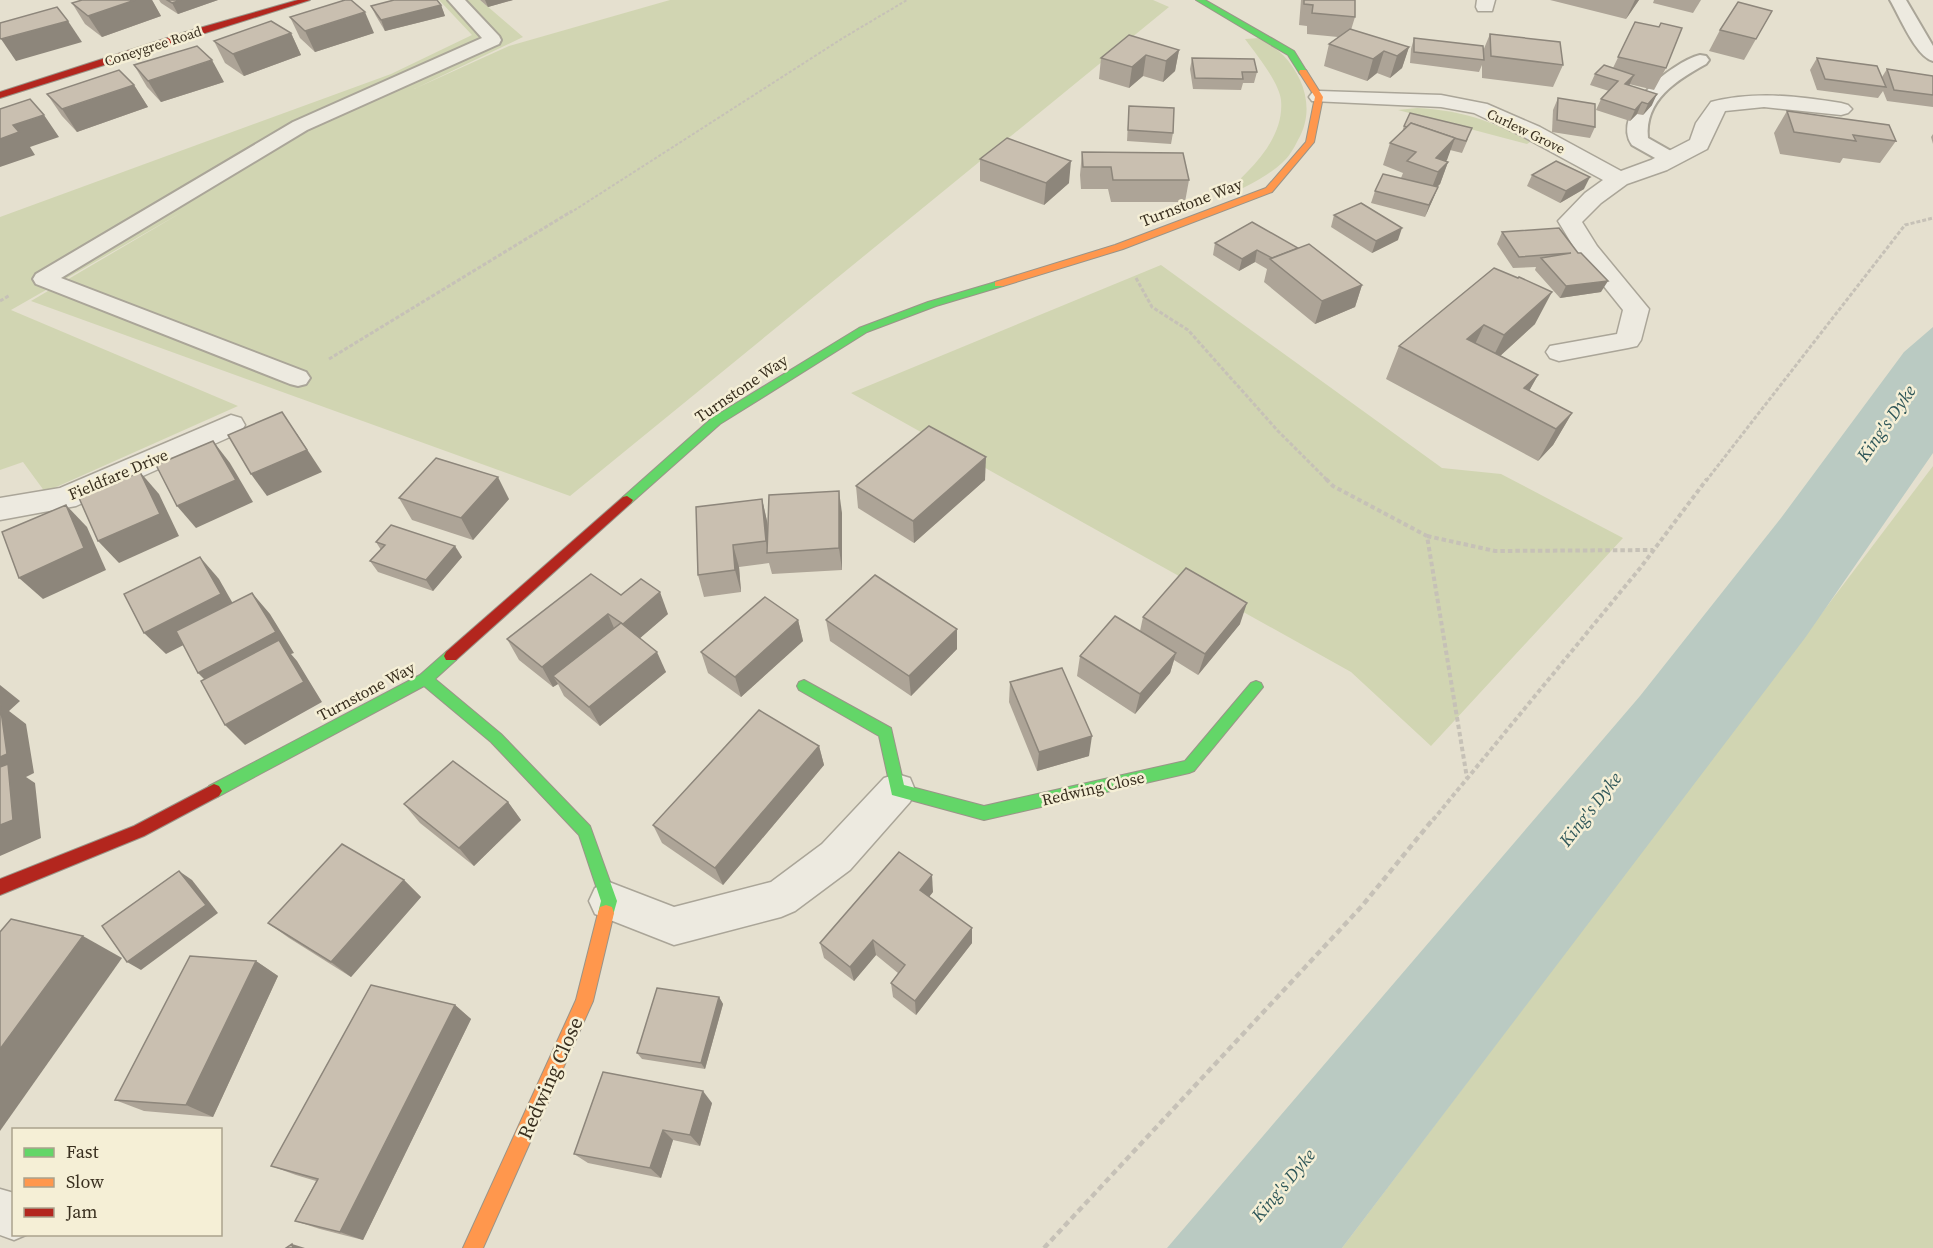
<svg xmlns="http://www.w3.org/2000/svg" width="1933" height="1248" font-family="'Source Serif 4',serif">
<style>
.green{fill:#d1d5b2}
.water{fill:#bacac2}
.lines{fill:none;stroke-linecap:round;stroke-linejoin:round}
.lane-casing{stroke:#aaa598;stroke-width:4}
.street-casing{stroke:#aaa598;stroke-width:3}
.fast-casing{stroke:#9a9488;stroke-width:2}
.slow-casing{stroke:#9a9488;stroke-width:2}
.jam-casing{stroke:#9a9488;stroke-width:2}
.path-far3{stroke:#c6c1b7;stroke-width:2;stroke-dasharray:3 2;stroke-linecap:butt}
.path-far2{stroke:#c6c1b7;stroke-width:3;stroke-dasharray:4 2;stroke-linecap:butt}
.path-far1{stroke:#c6c1b7;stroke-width:4;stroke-dasharray:4.5 3;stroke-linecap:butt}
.path{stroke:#c6c1b7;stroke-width:4.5;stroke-dasharray:6 4;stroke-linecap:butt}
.lane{fill:#edeae0;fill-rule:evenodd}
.street{fill:#edeae0;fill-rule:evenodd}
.fast{fill:#63d668;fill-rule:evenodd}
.slow{fill:#ff974d;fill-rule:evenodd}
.jam{fill:#b3261e;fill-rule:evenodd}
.wall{fill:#ada497}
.shaded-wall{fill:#8d867b}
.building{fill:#c9bfb0;stroke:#8d867b;stroke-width:1.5}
.labels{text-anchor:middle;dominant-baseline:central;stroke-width:5;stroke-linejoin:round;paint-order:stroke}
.far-street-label{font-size:14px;fill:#392f1f;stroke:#f5efd6}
.street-label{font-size:16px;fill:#392f1f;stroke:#f5efd6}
.water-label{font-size:18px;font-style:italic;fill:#2f5759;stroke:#f5efd6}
.near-street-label{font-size:20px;fill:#392f1f;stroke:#f5efd6}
</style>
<rect width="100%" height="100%" fill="#e5e0cf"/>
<g class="green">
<polygon points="439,0 480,0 523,37 414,89 509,46 670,0 1153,0 1169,7 570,496 31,301 184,211 11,310 238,406 45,492 23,462 0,470 0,217 391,74 472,35"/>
<path d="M1260 38C1267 43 1276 48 1283 55 1305 78 1315 111 1298 140 1294 148 1289 157 1282 163 1263 180 1241 189 1218 200 1245 174 1285 142 1281 100 1279 82 1256 54 1245 39Z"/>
<path d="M1417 108C1464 111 1489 120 1530 142L1527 144 1398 110Z"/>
<polygon points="1161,265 1442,468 1501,474 1623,538 1431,746 1351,672 851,393"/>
<polygon points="1933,466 1933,1248 1342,1248"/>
</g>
<polygon class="water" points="1933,327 1933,453 1805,638 1342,1248 1167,1248 1640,696 1781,518 1904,352"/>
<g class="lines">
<g class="lane-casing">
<g id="lane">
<polygon points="448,0 465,0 499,36 501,40 499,44 307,130 61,278 306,372 310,378 306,384 298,386 290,384 36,284 33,279 36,274 293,122 482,38"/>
<path d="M1890 0H1906L1933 46V61C1916 57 1899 15 1890 0Z"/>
<path d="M1700 55 1706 56 1709 60 1706 64C1677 80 1644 100 1648 138L1678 155 1681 159 1678 163H1664L1632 145C1610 112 1672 62 1700 55Z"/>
</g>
</g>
<g class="street-casing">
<g id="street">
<polygon points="1477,0 1495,0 1492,11 1478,11 1476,7"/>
<path d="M1319 91 1441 95 1487 104 1540 127 1621 171 1651 160 1690 140 1696 123 1711 102C1755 91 1797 96 1841 103L1848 105 1852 109 1848 113 1841 115 1764 107 1725 111 1707 149 1667 170 1627 184 1601 203 1582 222 1597 246 1649 309 1641 340 1637 346 1628 348 1559 361 1550 358 1546 352 1550 346 1617 334 1623 310 1578 254 1558 221 1585 193 1603 180 1524 137 1474 113 1441 107 1312 101 1309 97 1312 93Z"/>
<polygon points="231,415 241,418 245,425 241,432 76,506 0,520 0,498 60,488"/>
<polygon points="897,774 910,778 915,790 910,802 850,870 795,911 781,917 674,945 595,914 589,901 595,888 609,882 674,907 771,882 822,844 884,778"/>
<polygon points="0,1189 14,1193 14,1234 28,1234 14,1240 0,1235"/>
</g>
</g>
<g class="fast-casing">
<g id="fast">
<polygon points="1196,0 1205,0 1294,51 1307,72 1300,74 1288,55"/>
<polygon points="999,281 1003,282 1003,286 936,306 867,332 720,424 631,503 623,503 621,500 623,497 712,418 859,328 928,302"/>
<polygon points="451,650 456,652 458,656 456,660 435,679 501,734 590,826 617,901 612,919 606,921 600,919 598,913 601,901 579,835 491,742 424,686 219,796 214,798 209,796 206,791 209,786 420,675 446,652"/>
<polygon points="804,680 891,728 904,785 984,806 1185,761 1251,683 1256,681 1261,683 1263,687 1194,771 1189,773 984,820 892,795 879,736 799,690 797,686 799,682"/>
</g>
</g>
<g class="slow-casing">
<g id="slow">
<polygon points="1300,70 1306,70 1323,97 1314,142 1272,192 1123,249 1003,286 995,286 995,282 1115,245 1266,188 1306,142 1315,97 1299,72"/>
<polygon points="606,905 612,907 614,913 593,1001 483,1248 463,1248 576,1000 598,913 600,907"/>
</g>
</g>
<g class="jam-casing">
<g id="jam">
<polygon points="298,0 310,0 0,98 0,92 189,31"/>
<polygon points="627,496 633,500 631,503 456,660 446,660 444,656 446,652 623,497"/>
<polygon points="214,784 219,786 222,791 219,796 144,836 0,895 0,879 134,826"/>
</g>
</g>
<polyline class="path-far3" points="570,213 843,38 907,0"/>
<g class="path-far2">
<polyline points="1136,278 1152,307 1188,330 1278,431 1328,481"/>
<polyline points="0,301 10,295"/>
<polyline points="329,359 572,211"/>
<polyline points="1706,481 1905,225 1933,218"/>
</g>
<g class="path-far1">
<polyline points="1326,479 1333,486 1427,536 1467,778"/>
<polyline points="1427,536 1495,551 1653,550"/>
<polyline points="1433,820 1641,567 1707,479"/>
</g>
<polyline class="path" points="1044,1248 1362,906 1434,818"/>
<use href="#lane" class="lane"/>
<use href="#street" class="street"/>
<use href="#fast" class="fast"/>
<use href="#slow" class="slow"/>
<use href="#jam" class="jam"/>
</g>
<g class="wall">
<polygon points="82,0 152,0 161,16 102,37 85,24 72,3"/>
<polygon points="159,0 218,0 178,14 161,3"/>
<polygon points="480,0 513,0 488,7"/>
<polygon points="1301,0 1355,0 1355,17 1351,30 1409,47 1402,68 1390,78 1377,73 1367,81 1324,66 1329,44 1338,37 1307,34 1307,26 1299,25"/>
<polygon points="1550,0 1639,0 1626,19"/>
<polygon points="1654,0 1701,0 1693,13 1653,3"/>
<polygon points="441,5 445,16 385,31 376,16 371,6"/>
<polygon points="1772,11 1744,60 1709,51 1720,30"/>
<polygon points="290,17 374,33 315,52 300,38"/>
<polygon points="1635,22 1666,68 1654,90 1629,84 1629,85 1652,105 1643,115 1637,114 1630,121 1596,110 1601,99 1609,91 1590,85 1595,74 1613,68"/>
<polygon points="291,33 301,55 244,76 225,63 214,41"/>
<polygon points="1490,34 1563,65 1553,87 1482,78 1482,65 1479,72 1410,63 1411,49 1414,38 1483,51"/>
<polygon points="1179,50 1175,71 1163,82 1143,76 1129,88 1099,79 1101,58"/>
<polygon points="1192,58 1257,72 1254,83 1243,83 1241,90 1193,89 1190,69"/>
<polygon points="1817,58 1882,77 1887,69 1933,76 1933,107 1887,101 1883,91 1878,98 1817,90 1810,70"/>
<polygon points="134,65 224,82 161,102 147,87"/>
<polygon points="134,85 148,107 77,132 62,116 47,94"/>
<polygon points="1558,98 1595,127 1590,138 1552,132 1553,110"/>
<polygon points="1129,106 1173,133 1171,144 1127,141"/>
<polygon points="1787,111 1896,141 1880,163 1843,158 1840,163 1780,154 1774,133"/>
<polygon points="1404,126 1468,139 1462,153 1450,150 1446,161 1448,162 1440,184 1437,187 1438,187 1433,199 1425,217 1371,203 1375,191 1401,178 1403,173 1383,165 1390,143 1402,132"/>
<polygon points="1933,134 1933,144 1931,137"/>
<polygon points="1082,152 1189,180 1185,202 1111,202 1108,189 1081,189 1080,175"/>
<polygon points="980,159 1069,183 1044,205 980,181"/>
<polygon points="1532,175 1584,189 1560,203 1527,186"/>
<polygon points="1334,215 1398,240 1372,253 1331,227"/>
<polygon points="1252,222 1362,285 1355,307 1315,324 1264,282 1267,269 1255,262 1239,271 1213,255 1215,243"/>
<polygon points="1502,232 1578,253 1601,292 1560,298 1535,270 1536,267 1513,268 1497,244"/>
<polygon points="1494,268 1535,324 1500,356 1538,375 1529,391 1572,413 1553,445 1538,461 1386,379 1399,346"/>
<polygon points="985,480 914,543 858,508 856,486"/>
<polygon points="399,498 509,499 473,540 412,520"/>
<polygon points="762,499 767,521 768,531 842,513 842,570 772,574 769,563 739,567 741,592 704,597 698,575"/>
<polygon points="376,542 462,557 433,591 378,572 370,561 381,550"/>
<polygon points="621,595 668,614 640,638 666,672 600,726 564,696 558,684 553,687 519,660 507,639"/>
<polygon points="1143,617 1240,624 1198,675 1174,660 1170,673 1135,714 1077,676 1080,656 1140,631"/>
<polygon points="798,620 803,641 741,697 708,673 701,652"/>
<polygon points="826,620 957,629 957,649 911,696 830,641"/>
<polygon points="1010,682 1089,756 1037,771 1009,702"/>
<polygon points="819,746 824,765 723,885 662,843 653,825"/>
<polygon points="508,802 521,820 474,866 420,823 404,804"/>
<polygon points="404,880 421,897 351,977 289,938 268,923"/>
<polygon points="933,892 929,896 972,943 916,1015 893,997 891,983 898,973 876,955 854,981 824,958 820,943"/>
<polygon points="256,961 278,976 213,1117 144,1111 115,1100"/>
<polygon points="719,997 723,1004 705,1069 642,1059 637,1053"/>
<polygon points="455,1005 471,1019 363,1240 320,1229 295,1221 316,1181 296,1175 271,1166"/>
<polygon points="712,1103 700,1146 673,1140 661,1178 588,1163 574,1154"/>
</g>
<g class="shaded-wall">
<polygon points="135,0 152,0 161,16 102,37 88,16"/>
<polygon points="181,0 218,0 178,14 172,3"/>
<polygon points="485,0 513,0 488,7"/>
<polygon points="1635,0 1639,0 1626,19"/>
<polygon points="441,5 445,16 385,31 381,20"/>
<polygon points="365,12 374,33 315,52 305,31"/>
<polygon points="68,21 82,42 16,61 1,39"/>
<polygon points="291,33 301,55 244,76 233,54"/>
<polygon points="1409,47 1402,68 1390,78 1397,56"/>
<polygon points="1179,50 1175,71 1163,82 1166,61"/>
<polygon points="1384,51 1377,73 1367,81 1373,59"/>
<polygon points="1146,55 1143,76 1129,88 1132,67"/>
<polygon points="212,60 224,82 161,102 148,81"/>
<polygon points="1634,75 1629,86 1625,84"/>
<polygon points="134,85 148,107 77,132 62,109"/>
<polygon points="1657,94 1652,105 1643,115 1648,104"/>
<polygon points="1642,102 1637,114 1630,121 1635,110"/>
<polygon points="44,115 59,137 30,147 35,155 0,167 0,139 13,125"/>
<polygon points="1455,138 1447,160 1436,171 1436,158"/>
<polygon points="1071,161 1069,183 1044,205 1046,183"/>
<polygon points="1448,162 1440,184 1429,195 1438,172"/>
<polygon points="1590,177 1584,189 1560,203 1566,191"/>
<polygon points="1438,187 1433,199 1425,217 1429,205"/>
<polygon points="1402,228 1398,240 1372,253 1376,241"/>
<polygon points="1257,250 1255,262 1239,271 1242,259"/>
<polygon points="1608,281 1601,292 1560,298 1566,286"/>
<polygon points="1362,285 1355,307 1315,324 1322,301"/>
<polygon points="1552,292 1535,324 1488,367 1504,335"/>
<polygon points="1484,325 1469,357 1467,339"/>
<polygon points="1538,375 1520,407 1524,388"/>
<polygon points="1572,413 1553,445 1538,461 1556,429"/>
<polygon points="297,434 322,472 267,496 251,474"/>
<polygon points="213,441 230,463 253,502 196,528 177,506"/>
<polygon points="986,457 985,480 914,543 913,521"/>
<polygon points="140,472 159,494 179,536 119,563 98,541"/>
<polygon points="498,477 509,499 473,540 461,518"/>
<polygon points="839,491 842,513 842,570 839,548"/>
<polygon points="762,499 767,521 770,553 768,553 766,541"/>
<polygon points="66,505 87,527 106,570 43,599 19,578"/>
<polygon points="733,545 739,567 741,592 735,570"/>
<polygon points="455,546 462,557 433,591 426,580"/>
<polygon points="200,557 219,579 240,616 166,654 144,633"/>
<polygon points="660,592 668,614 632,645 623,624"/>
<polygon points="252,593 270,614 294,653 291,654 297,661 322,702 245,745 225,725 218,693 198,673"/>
<polygon points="1247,603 1240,624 1198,675 1205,654"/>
<polygon points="608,614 617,635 553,676 558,684 553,687 542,667"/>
<polygon points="798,620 803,641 741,697 735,677"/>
<polygon points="957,629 957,649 911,696 909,676"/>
<polygon points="657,652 666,672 600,726 589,707"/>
<polygon points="1176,653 1170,673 1135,714 1140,694"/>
<polygon points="0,685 20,701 9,711 26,724 34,773 26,777 35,783 41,838 0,856"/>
<polygon points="1092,736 1089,756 1037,771 1039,752"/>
<polygon points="819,746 824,765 723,885 715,868"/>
<polygon points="508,802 521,820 474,866 459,848"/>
<polygon points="179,871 192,880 218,913 141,970 127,962"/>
<polygon points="932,875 933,892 922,906 920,890"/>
<polygon points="404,880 421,897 351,977 331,962"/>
<polygon points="972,928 972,943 916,1015 915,1001"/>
<polygon points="83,936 122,958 0,1131 0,1049"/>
<polygon points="873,940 876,955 854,981 850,967"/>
<polygon points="256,961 278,976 213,1117 186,1105"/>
<polygon points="719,997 723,1004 705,1069 701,1063"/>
<polygon points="455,1005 471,1019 363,1240 340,1232"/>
<polygon points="703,1091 712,1103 700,1146 690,1135"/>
<polygon points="663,1130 673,1140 661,1178 650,1168"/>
<polygon points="292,1244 305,1248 293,1248"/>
</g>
<g class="building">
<polygon points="82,0 135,0 88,16 72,3"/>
<polygon points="167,0 181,0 172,3"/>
<polygon points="345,0 351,0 365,12 305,31 290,17"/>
<polygon points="394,0 437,0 441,5 381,20 371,6"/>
<polygon points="1304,0 1355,0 1355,17 1312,13 1313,5 1304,4"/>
<polygon points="1738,2 1772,11 1756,39 1720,30"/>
<polygon points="57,7 68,21 1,39 0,38 0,23"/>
<polygon points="271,21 291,33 233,54 214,41"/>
<polygon points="1635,22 1659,27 1661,23 1682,28 1666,68 1618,57"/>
<polygon points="1350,29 1409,47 1397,56 1384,51 1373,59 1329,44"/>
<polygon points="1490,34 1560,42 1563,65 1491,56"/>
<polygon points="1129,35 1179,50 1166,61 1146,55 1132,67 1101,58"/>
<polygon points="1414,38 1483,46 1484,60 1414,52"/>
<polygon points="197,46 212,60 148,81 134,65"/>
<polygon points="1192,58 1254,59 1257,72 1242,72 1243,79 1195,78"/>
<polygon points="1817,58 1877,66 1886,87 1825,79"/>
<polygon points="1604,65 1634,75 1625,84 1657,94 1648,104 1642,102 1635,110 1601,99 1618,81 1595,74"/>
<polygon points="1887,69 1933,76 1933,95 1894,90"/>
<polygon points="119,70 134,85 62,109 47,94"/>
<polygon points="1558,98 1595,104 1595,127 1557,120"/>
<polygon points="30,99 44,115 13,125 19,132 0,139 0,109"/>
<polygon points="1129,106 1174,108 1173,133 1128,130"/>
<polygon points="1787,111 1889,125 1896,141 1853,135 1856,141 1794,132"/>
<polygon points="1410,113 1472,128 1466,141 1454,138 1455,138 1411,123 1407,127 1404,126"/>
<polygon points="1411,123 1455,138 1436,158 1448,162 1438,172 1407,161 1416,152 1390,143"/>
<polygon points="1007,138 1071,161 1046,183 980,159"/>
<polygon points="1082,152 1183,153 1189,180 1113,180 1111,167 1083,167"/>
<polygon points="1556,161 1590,177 1566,191 1532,175"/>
<polygon points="1383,174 1438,187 1429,205 1375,191"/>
<polygon points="1361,203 1402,228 1376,241 1334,215"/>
<polygon points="1252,222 1298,248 1272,258 1257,250 1242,259 1215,243"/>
<polygon points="1559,228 1578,253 1581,253 1608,281 1566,286 1541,258 1571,253 1519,257 1502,232"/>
<polygon points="1309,244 1362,285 1322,301 1270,259"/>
<polygon points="1494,268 1518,278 1519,277 1552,292 1504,335 1484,325 1467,339 1538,375 1524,388 1572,413 1556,429 1399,346"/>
<polygon points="282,412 307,450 251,474 228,435"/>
<polygon points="929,426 986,457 913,521 856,486"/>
<polygon points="213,441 236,480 177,506 156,465"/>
<polygon points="436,458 498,477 461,518 399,498"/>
<polygon points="140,472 160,514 98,541 79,498"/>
<polygon points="839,491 839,548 767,553 769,495"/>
<polygon points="762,499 766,541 733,545 735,570 698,575 696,507"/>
<polygon points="66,505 84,548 19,578 2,532"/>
<polygon points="391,525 455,546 426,580 370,561 385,545 376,542"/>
<polygon points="200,557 221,594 144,633 124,594"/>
<polygon points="1186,568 1247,603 1205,654 1143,617"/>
<polygon points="591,574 621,595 641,579 660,592 623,624 608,614 542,667 507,639"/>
<polygon points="875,575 957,629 909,676 826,620"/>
<polygon points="252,593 276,632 198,673 176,631"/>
<polygon points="765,597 798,620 735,677 701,652"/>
<polygon points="1115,616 1176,653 1140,694 1080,656"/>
<polygon points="621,623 657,652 589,707 553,676"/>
<polygon points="279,640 304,682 225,725 201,681"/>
<polygon points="1062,668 1092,736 1039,752 1010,682"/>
<polygon points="0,704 7,754 0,757"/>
<polygon points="759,710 819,746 715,868 653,825"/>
<polygon points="453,761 508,802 459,848 404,804"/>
<polygon points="8,764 13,820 0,825 0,767"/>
<polygon points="342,844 404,880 331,962 268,923"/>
<polygon points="899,852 932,875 920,890 972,928 915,1001 891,983 905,965 873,940 850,967 820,943"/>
<polygon points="179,871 206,905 127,962 102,926"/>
<polygon points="11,919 83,936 0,1049 0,932"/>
<polygon points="190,956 256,961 186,1105 115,1100"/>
<polygon points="371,985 455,1005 340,1232 295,1221 318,1179 271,1166"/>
<polygon points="657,988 719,997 701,1063 637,1053"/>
<polygon points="603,1072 703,1091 690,1135 663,1130 650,1168 574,1154"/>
<polygon points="292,1244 293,1248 286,1248"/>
</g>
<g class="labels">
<g class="far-street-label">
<text transform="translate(153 46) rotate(-18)">Coneygree Road</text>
<text transform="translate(1526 131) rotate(26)">Curlew Grove</text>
</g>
<g class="street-label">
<text transform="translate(1191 202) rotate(-21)">Turnstone Way</text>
<text transform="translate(741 388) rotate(-34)">Turnstone Way</text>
<text transform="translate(118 474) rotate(-23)">Fieldfare Drive</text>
<text transform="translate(366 691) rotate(-28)">Turnstone Way</text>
<text transform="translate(1093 788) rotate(-13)">Redwing Close</text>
</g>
<g class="water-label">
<text transform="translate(1886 423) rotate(-55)">King's Dyke</text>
<text transform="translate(1590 809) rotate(-52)">King's Dyke</text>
<text transform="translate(1283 1185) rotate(-50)">King's Dyke</text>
</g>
<g class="near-street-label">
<text transform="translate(550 1078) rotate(-66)">Redwing Close</text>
</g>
</g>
<rect x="12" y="1128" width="210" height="108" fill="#f5efd6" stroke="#aaa28d" stroke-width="1.5"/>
<rect x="24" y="1148" width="30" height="9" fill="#63d668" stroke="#aaa28d" stroke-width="1.5"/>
<text x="66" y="1158" font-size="18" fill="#392f1f">Fast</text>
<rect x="24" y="1178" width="30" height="9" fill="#ff974d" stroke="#aaa28d" stroke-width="1.5"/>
<text x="66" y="1188" font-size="18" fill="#392f1f">Slow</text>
<rect x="24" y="1208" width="30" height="9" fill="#b3261e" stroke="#aaa28d" stroke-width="1.5"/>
<text x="66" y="1218" font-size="18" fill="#392f1f">Jam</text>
</svg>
